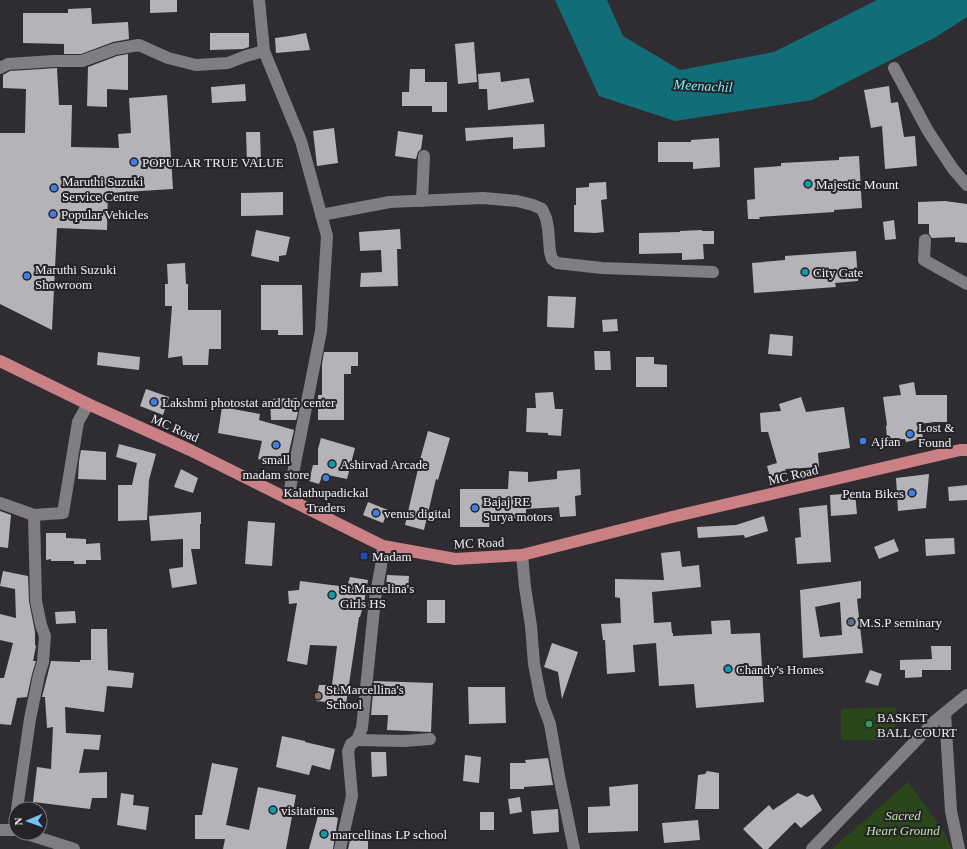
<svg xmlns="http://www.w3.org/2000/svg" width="967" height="849" font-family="'Times New Roman',serif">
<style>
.green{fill:#2a471a}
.water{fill:#116e78}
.building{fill:#b5b3b9;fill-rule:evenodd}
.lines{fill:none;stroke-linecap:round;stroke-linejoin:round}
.minor{stroke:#817e83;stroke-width:12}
.major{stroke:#cb8085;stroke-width:12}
.shop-dot{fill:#3f7fe0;stroke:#252327;stroke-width:1.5}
.culture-dot{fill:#0f9aa8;stroke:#252327;stroke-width:1.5}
.transit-dot{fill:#1a4fb4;stroke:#252327;stroke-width:1.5}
.service-dot{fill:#5c6f8a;stroke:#252327;stroke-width:1.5}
.education-dot{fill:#8d6e63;stroke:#252327;stroke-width:1.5}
.leisure-dot{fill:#2e9e5b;stroke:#252327;stroke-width:1.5}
.labels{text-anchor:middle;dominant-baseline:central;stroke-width:4;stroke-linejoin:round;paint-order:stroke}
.poi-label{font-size:13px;fill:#f1f0f3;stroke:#252327;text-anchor:start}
.street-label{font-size:13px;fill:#f1f0f3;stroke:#252327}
.park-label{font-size:13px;font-style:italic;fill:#b6e79d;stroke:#252327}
.water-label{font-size:14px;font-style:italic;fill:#75eefd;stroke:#252327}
</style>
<rect width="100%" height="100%" fill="#2f2d31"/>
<g class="green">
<polygon points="896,707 897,740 841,740 841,709"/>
<polygon points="908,782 942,829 952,849 832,849"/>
</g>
<polygon class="water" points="555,0 607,0 623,36 680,70 774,52 877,0 967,0 967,17 936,37 812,100 675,121 599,96"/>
<g class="building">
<polygon points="150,0 177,0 177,12 150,13"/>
<polygon points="91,8 92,24 128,22 129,39 113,42 81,54 64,54 64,44 23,43 23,13 68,13 68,9"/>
<polygon points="210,33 249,33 249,47 243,49 210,50"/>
<polygon points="306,33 310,50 276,53 275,38 290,36"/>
<polygon points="474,42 477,82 458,84 455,44"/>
<polygon points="128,54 128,90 107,89 107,107 87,106 88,67 117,56"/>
<polygon points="57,68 59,105 72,105 71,147 119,148 118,134 131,133 129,98 167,95 173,189 108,193 107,230 57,228 52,330 0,304 0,133 25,133 26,89 3,88 3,75 10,71"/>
<polygon points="410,69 425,69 425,82 447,82 447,112 432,112 432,106 402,106 402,92 409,92"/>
<polygon points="500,72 501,82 529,78 534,102 488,110 487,89 479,89 478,74"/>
<polygon points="245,84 246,101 212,103 211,87"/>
<polygon points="889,86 891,103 898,102 904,137 915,136 917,166 885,169 882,126 871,128 864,90"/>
<polygon points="544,124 545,147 513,149 513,137 466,141 465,128"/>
<polygon points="334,128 338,163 317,166 313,131"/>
<polygon points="398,131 423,135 421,149 418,152 416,159 395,156"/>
<polygon points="246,132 260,132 261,163 247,164"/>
<polygon points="719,138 720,167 693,169 693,162 658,162 658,142 691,142 691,140"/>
<polygon points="859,156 862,208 834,210 834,212 759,217 760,219 748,219 747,200 755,199 754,168 781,166 781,163 839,160 839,157"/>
<polygon points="606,182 607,199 601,200 604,232 595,233 574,232 574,205 576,205 576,188 589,187 589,183"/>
<polygon points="283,192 283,215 241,216 241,193"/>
<polygon points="945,201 967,204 967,243 955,242 955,237 932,238 929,234 929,224 918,224 918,202"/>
<polygon points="894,220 896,239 885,240 883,222"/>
<polygon points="400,229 401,249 397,249 398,286 360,287 361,273 382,272 381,250 360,251 359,232"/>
<polygon points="256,230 290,237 286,255 279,256 279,262 251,256"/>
<polygon points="702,230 702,231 714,231 714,244 703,244 704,259 682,260 682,253 639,254 639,233 680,232 680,231"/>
<polygon points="856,251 858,281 835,283 836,287 754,293 752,263 785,260 785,256"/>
<polygon points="185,263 186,284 188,284 188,310 221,310 221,349 209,349 208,365 183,365 182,356 168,358 172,306 165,306 165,284 168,284 167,264"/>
<polygon points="261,285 302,285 303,335 278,335 278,330 261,330"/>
<polygon points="548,296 576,297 574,328 547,327"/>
<polygon points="617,319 618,331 603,332 602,320"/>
<polygon points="770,334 793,336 792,356 768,354"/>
<polygon points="594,351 610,351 611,370 595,370"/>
<polygon points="98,352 140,357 139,370 97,365"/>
<polygon points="324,352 358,352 358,366 351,366 351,374 344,374 344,420 318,420 318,395 322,395 322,364"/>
<polygon points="636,357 654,357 654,364 667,365 667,387 636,387"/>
<polygon points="914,382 916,395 947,395 947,422 934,422 920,424 923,438 906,442 905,439 887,440 886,426 887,425 883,397 901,395 899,385"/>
<polygon points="146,389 169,397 163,415 140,406"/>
<polygon points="553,392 555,409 563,409 561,436 548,435 548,433 526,432 527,408 536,408 535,393"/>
<polygon points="801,397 806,412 844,407 850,448 818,453 819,467 785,469 786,472 770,477 767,466 777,463 768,432 761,432 760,413 781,411 779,404"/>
<polygon points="297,398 298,412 296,420 271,420 270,399"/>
<polygon points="222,407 260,414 259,420 294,430 286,465 258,459 262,441 218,433"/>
<polygon points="428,431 450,438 438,480 436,479 424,530 405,525 421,456"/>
<polygon points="321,438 355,448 347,479 323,474 319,484 309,481 313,465 318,465 318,449"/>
<polygon points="119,444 156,454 149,480 147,520 118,521 118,485 132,485 137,463 116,457"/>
<polygon points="81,450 106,452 106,480 78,479 79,461"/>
<polygon points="181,469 198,478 193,493 174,487"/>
<polygon points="580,469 581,495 575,496 576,516 560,517 559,507 526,509 526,519 490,516 489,527 460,527 460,489 508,489 509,471 528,472 528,482 557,479 557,471"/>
<polygon points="929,474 926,508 898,511 896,478"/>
<polygon points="967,485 967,500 949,501 948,487"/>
<polygon points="855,493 857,514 831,516 830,495"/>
<polygon points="368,502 388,510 383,523 363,515"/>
<polygon points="827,505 831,562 797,564 795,538 801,537 799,508"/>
<polygon points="0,511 11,515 8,548 0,547"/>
<polygon points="201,512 201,524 200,524 200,549 191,549 197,584 172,588 169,569 183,567 183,539 151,541 149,516"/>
<polygon points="764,516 768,531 745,538 744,535 698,538 697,527 736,525"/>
<polygon points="248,521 275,523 272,566 245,564"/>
<polygon points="46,533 66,533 66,538 86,539 86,544 100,543 101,560 86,560 86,564 74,564 74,561 51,561 51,559 46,560"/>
<polygon points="954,538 955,554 926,556 925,539"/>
<polygon points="894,539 899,551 879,559 874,547"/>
<polygon points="680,551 682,567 699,565 701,587 652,592 654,623 671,622 672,633 673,633 673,636 712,634 711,621 730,620 731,634 760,633 764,702 696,708 694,684 659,686 656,643 633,645 635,672 607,674 605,640 603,640 601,624 621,623 620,598 615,597 615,579 664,580 661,553"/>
<polygon points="3,571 28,576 29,601 35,632 35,645 36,646 33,661 36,661 32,674 27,697 17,698 11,725 0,724 0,678 4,678 13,643 0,640 0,614 16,618 15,589 0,586"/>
<polygon points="387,575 409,576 408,589 386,588"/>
<polygon points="350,577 368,580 364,603 360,617 359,617 346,704 316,701 319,685 332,685 337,646 310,645 307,665 287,661 297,603 289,604 288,591 299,590 300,581 347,587"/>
<path d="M861 581V598L857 599 863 653 803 658 800 590ZM840 602 842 635 820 637 815 607Z"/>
<rect x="427" y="600" width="18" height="23"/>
<polygon points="75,611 76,623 56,624 55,612"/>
<polygon points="91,629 107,629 108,670 134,673 132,688 107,686 104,712 65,707 66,733 101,735 99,750 84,749 79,773 107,772 107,798 92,798 90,809 33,802 37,767 51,769 53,727 47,728 45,697 42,697 51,661 80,662 80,660 91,660"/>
<polygon points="552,643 578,652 562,699 558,672 544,667"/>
<polygon points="931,646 951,646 951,670 922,670 922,677 905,678 905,670 900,670 900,660 932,659"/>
<polygon points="870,670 882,674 878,686 865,682"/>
<polygon points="374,681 433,683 431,732 387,730 388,715 371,715"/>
<polygon points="468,687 505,687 506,723 469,724"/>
<polygon points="282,736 305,741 305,742 335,749 330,770 312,765 309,775 276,767"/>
<polygon points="371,752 386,752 387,776 372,777"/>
<polygon points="465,755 481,757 479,783 463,781"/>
<polygon points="548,758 553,785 524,787 524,789 510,789 510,763 526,763 525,760"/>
<polygon points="212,763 238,768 226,825 249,830 258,787 296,795 286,849 223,849 225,839 195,839 195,815 202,815"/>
<polygon points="707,771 719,773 719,809 695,809 698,775 705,774"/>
<polygon points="638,784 638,831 588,833 588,807 610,806 609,787"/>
<polygon points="121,793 134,795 133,805 149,807 146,830 117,825"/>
<polygon points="798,793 807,797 813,794 822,810 801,828 795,822 768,849 763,849 743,829 769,805 773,810"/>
<polygon points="520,797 522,812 510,814 508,799"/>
<polygon points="558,809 559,832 533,834 531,811"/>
<polygon points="319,812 338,818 333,849 309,849"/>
<rect x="480" y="812" width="14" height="18"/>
<polygon points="698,820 700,840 664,843 662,823"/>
<polygon points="352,832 368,832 368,849 348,849"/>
</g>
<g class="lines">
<g class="minor">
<polyline points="259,0 264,51 301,141 327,236 321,331 288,499"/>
<polyline points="0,68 8,64 54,61 82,61 115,49 139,45 168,58 196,65 228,63 246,56 264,51"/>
<polyline points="894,68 928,131 953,169 967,185"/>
<polyline points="422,201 424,156"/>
<polyline points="321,215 390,202 483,198 517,201 533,205 542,209 546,218 548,228 550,252 552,259 557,263 602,268 713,272"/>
<polyline points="925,240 924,260 967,284"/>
<polyline points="0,503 34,515"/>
<polyline points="522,555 525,587 531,626 534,664 541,700 550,724 559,776 574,849"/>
<polyline points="945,713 951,811 959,849"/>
<polyline points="357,740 404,741 430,739"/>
<polyline points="17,809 30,719 39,675 43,662 45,636 41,625 36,601 34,515 63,513 78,422 88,404"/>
<polyline points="0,830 16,830"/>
<polyline points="24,833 74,849"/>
<polyline points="340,849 352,796 348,751 351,744 357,740 362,728 375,599 381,566 383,546"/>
<polyline points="812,849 935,721 967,695"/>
</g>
<polyline class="major" points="0,361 88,404 190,450 383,546 455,559 522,555 672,517 960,450 967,450"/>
</g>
<g class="shop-dot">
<circle cx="134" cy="162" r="4"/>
<circle cx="54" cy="188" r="4"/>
<circle cx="53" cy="214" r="4"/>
<circle cx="27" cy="276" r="4"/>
<circle cx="154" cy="402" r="4"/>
<circle cx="910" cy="434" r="4"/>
<circle cx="863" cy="441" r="4"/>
<circle cx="276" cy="445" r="4"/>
<circle cx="326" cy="478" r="4"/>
<circle cx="912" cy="493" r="4"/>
<circle cx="475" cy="508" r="4"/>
<circle cx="376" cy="513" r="4"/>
</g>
<g class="culture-dot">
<circle cx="808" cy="184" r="4"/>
<circle cx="805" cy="272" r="4"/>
<circle cx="332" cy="464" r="4"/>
<circle cx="332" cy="595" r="4"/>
<circle cx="728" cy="669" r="4"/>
<circle cx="273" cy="810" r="4"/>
<circle cx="324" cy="834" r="4"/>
</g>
<rect class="transit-dot" x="360" y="552" width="8" height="8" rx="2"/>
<circle class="service-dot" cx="851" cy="622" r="4"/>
<circle class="education-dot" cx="318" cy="696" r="4"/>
<circle class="leisure-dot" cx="869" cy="724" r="4"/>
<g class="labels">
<g class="poi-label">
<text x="142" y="162">POPULAR TRUE VALUE</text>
<text x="62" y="181">Maruthi Suzuki<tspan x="62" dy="15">Service Centre</tspan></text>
<text x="816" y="184">Majestic Mount</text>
<text x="61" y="214">Popular Vehicles</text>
<text x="35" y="269">Maruthi Suzuki<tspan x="35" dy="15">Showroom</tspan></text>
<text x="813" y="272">City Gate</text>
<text x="162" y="402">Lakshmi photostat and dtp center</text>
<text x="918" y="427">Lost &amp;<tspan x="918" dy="15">Found</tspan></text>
<text x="871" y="441">Ajfan</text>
<text x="276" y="459" text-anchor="middle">small<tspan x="276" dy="15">madam store</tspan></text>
<text x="340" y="464">Ashirvad Arcade</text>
<text x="326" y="492" text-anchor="middle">Kalathupadickal<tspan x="326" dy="15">Traders</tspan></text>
<text x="904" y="493" text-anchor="end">Penta Bikes</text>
<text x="483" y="501">Bajaj RE<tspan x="483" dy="15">Surya motors</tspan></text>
<text x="384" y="513">venus digital</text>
<text x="372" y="556">Madam</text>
<text x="340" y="588">St.Marcelina's<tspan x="340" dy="15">Girls HS</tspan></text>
<text x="859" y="622">M.S.P seminary</text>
<text x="736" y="669">Chandy's Homes</text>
<text x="326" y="689">St.Marcellina's<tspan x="326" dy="15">School</tspan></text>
<text x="877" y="717">BASKET<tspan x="877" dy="15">BALL COURT</tspan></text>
<text x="281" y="810">visitations</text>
<text x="332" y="834">marcellinas LP school</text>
</g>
<g class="street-label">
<text transform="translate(175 428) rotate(24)">MC Road</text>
<text transform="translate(793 475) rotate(-13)">MC Road</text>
<text transform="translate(479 543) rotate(-2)">MC Road</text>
</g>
<g class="park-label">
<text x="903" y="815">Sacred<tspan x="903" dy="15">Heart Ground</tspan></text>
</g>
<g class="water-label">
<text transform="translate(703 86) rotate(3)">Meenachil</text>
</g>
</g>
<g transform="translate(28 821) rotate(268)"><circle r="19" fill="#252327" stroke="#777579"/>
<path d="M0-3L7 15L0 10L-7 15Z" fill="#73c1f5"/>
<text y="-6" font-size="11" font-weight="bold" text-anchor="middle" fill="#f1f0f3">N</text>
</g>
</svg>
